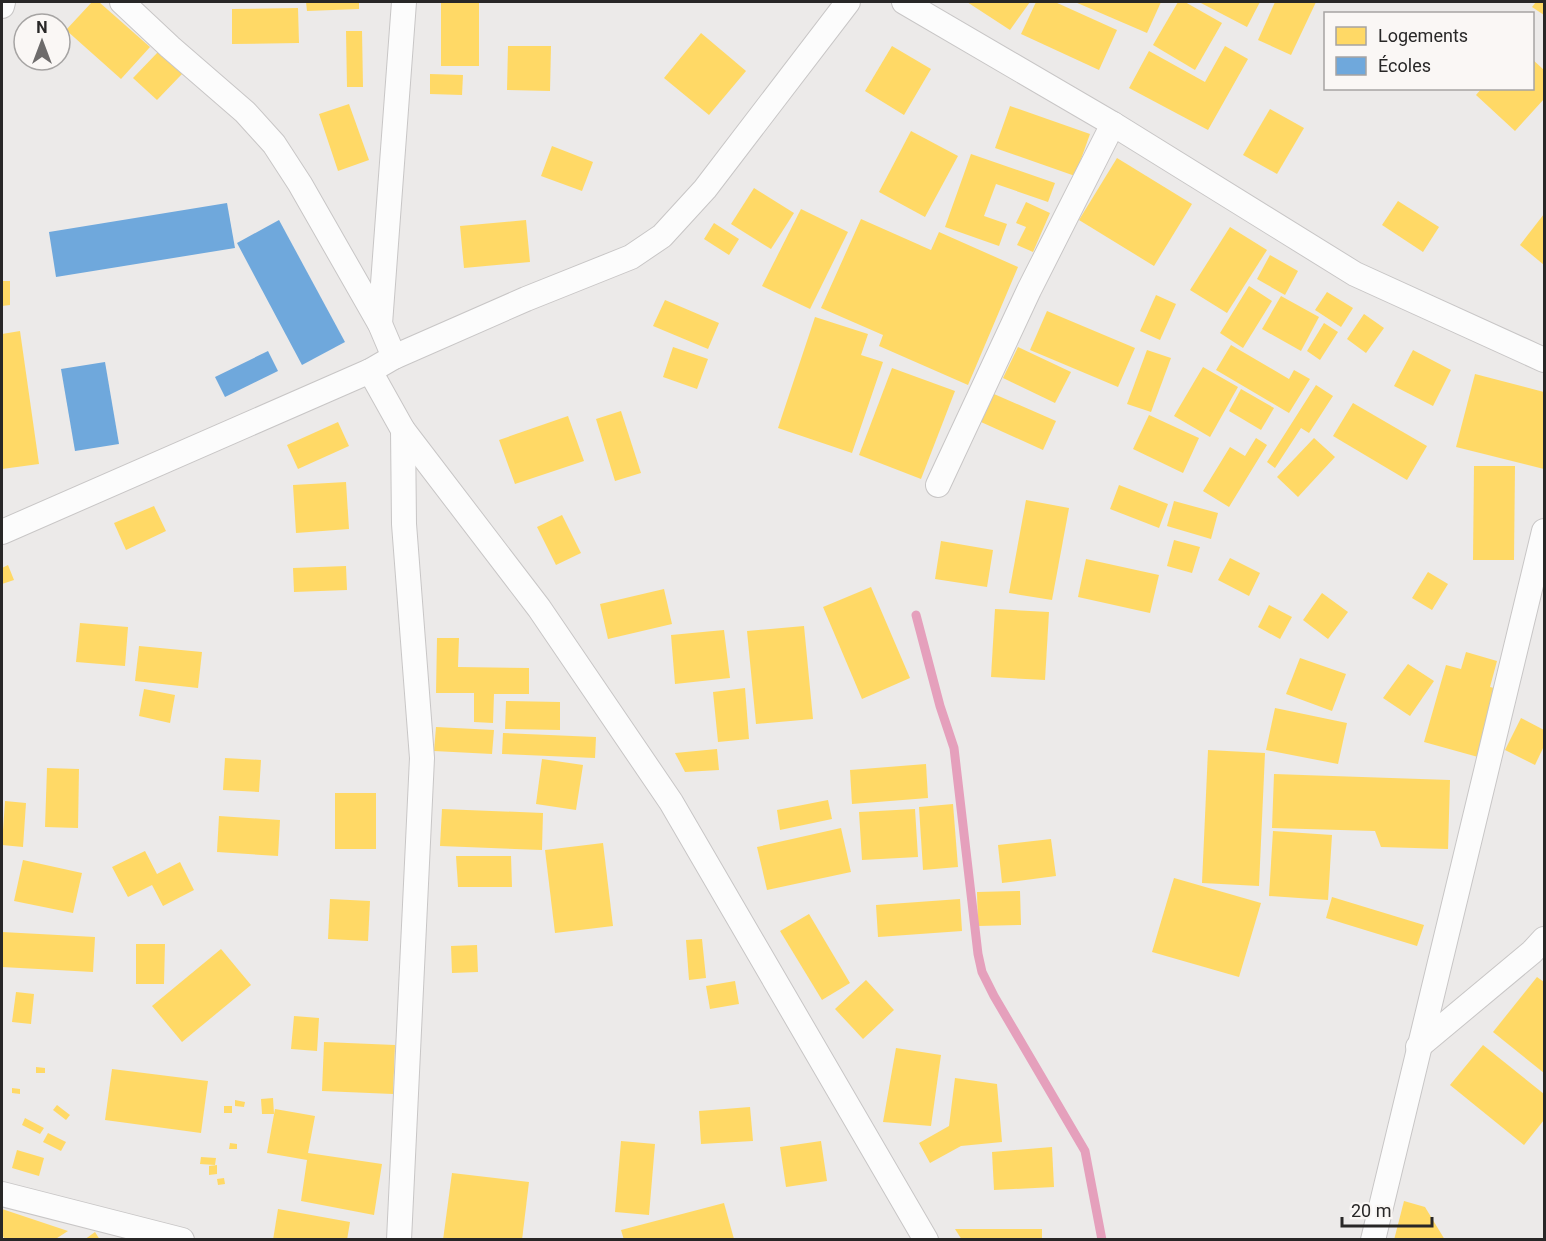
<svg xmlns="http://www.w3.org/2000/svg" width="1546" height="1241" font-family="Roboto,sans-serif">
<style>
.homes{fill:#ffd966}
.schools{fill:#6fa8dc}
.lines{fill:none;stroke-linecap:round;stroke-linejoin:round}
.stream{stroke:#e5a0bc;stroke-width:9}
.minor-casing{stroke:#c8c6c6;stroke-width:26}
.minor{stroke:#fcfcfc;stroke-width:24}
</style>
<rect width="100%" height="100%" fill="#eceae9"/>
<g class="homes">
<polygon points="92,2 99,2 150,47 121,79 66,30"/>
<polygon points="306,2 359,2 359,9 307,11"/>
<rect x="441" y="2" width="38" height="64"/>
<polygon points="967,2 1030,2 1010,30"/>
<polygon points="1036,2 1055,2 1117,30 1099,70 1021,34"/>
<polygon points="1075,2 1161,2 1147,33"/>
<polygon points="1178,2 1185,2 1222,23 1195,70 1153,45"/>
<polygon points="1199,2 1260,2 1247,27"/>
<polygon points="1275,2 1316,2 1291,55 1258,40"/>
<polygon points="1536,2 1544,2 1544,15 1532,7"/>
<polygon points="298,8 299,43 232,44 232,9"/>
<polygon points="346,31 362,31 363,87 347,87"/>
<polygon points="701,33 746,71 709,115 664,78"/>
<polygon points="508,46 551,46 550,91 507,90"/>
<polygon points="892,46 931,69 904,115 865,91"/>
<polygon points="1225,46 1248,59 1208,130 1129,88 1149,51 1205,82"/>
<polygon points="158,52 182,74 157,100 133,78"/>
<polygon points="1532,59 1544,70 1544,99 1515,131 1476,95 1482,88 1532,88"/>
<polygon points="430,74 463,75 462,95 430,94"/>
<polygon points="349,104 369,160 338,171 319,114"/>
<polygon points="1010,106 1090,134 1075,176 995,148"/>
<polygon points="1270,109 1304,128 1277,174 1243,155"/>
<polygon points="911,131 958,156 925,217 879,192"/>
<polygon points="552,146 593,162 582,191 541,176"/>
<polygon points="971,154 1055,183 1048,202 996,184 984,216 1007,224 999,246 945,227"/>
<polygon points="1117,158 1192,204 1154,266 1079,220"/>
<polygon points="754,188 794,213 771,249 731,224"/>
<polygon points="1398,201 1439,227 1423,252 1382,225"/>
<polygon points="1026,202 1050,213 1033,252 1017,245 1026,227 1016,223"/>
<polygon points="801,209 848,232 810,309 762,286"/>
<polygon points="1544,214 1544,265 1520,245"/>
<polygon points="861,219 931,250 939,232 1018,267 968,385 879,346 883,335 821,308"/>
<polygon points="526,220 530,262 464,268 460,226"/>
<polygon points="714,223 739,239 729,255 704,239"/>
<polygon points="1230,227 1267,250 1227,313 1190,290"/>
<polygon points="1270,255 1298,271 1285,295 1257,279"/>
<polygon points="2,281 10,281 10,305 2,306"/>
<polygon points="1249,286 1272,301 1243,348 1220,333"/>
<polygon points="1327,292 1353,308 1341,327 1315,310"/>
<polygon points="1156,295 1176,304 1160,340 1140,331"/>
<polygon points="1281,296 1319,317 1301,351 1262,329"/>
<polygon points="665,300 719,323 708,349 653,326"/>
<polygon points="1047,311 1135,348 1118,387 1030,350"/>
<polygon points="1364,314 1384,328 1366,353 1347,339"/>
<polygon points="815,317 868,334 861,355 883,362 852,453 778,428"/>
<polygon points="1324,323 1338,332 1320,360 1307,351"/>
<polygon points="20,331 39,464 2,469 2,334"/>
<polygon points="1231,345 1289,379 1294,370 1310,379 1289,413 1216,370"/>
<polygon points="673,347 708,359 697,389 663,377"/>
<polygon points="1018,347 1071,372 1055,403 1003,378"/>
<polygon points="1147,350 1171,358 1151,412 1127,404"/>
<polygon points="1413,350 1451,370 1433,406 1394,386"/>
<polygon points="1203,367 1238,387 1210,437 1174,416"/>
<polygon points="892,368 955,391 921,479 859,455"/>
<polygon points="1475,374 1544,392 1544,469 1456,447"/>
<polygon points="1316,385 1333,396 1309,433 1301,428 1275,468 1267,462"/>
<polygon points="1241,389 1274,408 1261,430 1229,411"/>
<polygon points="994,394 1056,421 1043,450 981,422"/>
<polygon points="1353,403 1427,446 1407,480 1333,436"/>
<polygon points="621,411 641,473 615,481 596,419"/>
<polygon points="1149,415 1199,438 1183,473 1133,449"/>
<polygon points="568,416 584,461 515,484 499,440"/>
<polygon points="338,422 349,446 298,469 287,445"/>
<polygon points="1256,438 1267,445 1229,507 1203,491 1230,447 1245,456"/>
<polygon points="1314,438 1335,457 1298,497 1277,477"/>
<polygon points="1474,466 1515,466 1514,560 1473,560"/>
<polygon points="346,482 349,529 296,533 293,485"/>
<polygon points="1119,485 1168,504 1159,528 1110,509"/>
<polygon points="1026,500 1069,508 1052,600 1009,593"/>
<polygon points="1174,501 1218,513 1211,539 1167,526"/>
<polygon points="154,506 166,531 126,550 114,523"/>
<polygon points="562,515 581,553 556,565 537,527"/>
<polygon points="1174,540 1200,547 1192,573 1167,566"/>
<polygon points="941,541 993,550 987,587 935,579"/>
<polygon points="1230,558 1260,573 1249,596 1218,580"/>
<polygon points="1086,559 1159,575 1150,613 1078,597"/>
<polygon points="8,565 14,580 2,584 2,568"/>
<polygon points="346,566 347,590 294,592 293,568"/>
<polygon points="1428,572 1448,584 1432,610 1412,598"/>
<polygon points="871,587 910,678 862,699 823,607"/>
<polygon points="664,589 672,624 608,639 600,604"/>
<polygon points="1322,593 1348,612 1328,639 1303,620"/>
<polygon points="1269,605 1292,617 1280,639 1258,627"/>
<polygon points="995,609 1049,612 1045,680 991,677"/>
<polygon points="80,623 128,627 125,666 76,662"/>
<polygon points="804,626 813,719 756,724 747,631"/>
<polygon points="724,630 730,678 675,684 671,635"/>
<polygon points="437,638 459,638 458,667 529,668 529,694 494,694 493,723 474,722 474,693 436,693"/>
<polygon points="139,646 202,652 198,688 135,681"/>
<polygon points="1466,652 1497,661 1490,687 1498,689 1478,757 1424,742 1446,665 1461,669"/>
<polygon points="1300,658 1346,674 1332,711 1286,694"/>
<polygon points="1408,664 1434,681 1410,716 1383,698"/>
<polygon points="745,688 749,739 718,742 713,692"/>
<polygon points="144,689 175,695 170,723 139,716"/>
<polygon points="506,701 560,702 560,730 505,729"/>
<polygon points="1275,708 1347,723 1338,764 1266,750"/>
<polygon points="1521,718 1544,730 1544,746 1535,765 1505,750"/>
<polygon points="436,727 494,730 492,754 434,751"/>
<polygon points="503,733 596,737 595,758 502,754"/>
<polygon points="717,749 719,770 685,772 675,753"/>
<polygon points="1208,750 1265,753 1259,886 1202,883"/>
<polygon points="225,758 261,760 259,792 223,790"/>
<polygon points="542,759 583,765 576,810 536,804"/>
<polygon points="926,764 928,798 852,804 850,770"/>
<polygon points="47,768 79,769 78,828 45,827"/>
<polygon points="1274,774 1450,780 1448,849 1381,847 1375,831 1272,828"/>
<rect x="335" y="793" width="41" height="56"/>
<polygon points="828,800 832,819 780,830 777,810"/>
<polygon points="5,801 26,803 23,847 2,845"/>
<polygon points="953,804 958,867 923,870 919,807"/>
<polygon points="442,809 543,813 542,850 440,846"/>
<polygon points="915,809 918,857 862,860 859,812"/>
<polygon points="219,816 280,820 278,856 217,852"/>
<polygon points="841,828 851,872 767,890 757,847"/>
<polygon points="1273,831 1332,835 1328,900 1269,896"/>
<polygon points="1051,839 1056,876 1002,883 998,845"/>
<polygon points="603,843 613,926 555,933 545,850"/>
<polygon points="145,851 157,874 180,862 194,890 163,906 152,885 128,897 112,867"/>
<polygon points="456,856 511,856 512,887 458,887"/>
<polygon points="23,860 82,873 73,913 14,901"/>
<polygon points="1174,878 1261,903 1239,977 1152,952"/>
<polygon points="1020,891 1021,925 978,926 977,892"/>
<polygon points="1332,897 1424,925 1417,946 1326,918"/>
<polygon points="330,899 370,901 368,941 328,939"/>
<polygon points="960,899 962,931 878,937 876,905"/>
<polygon points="809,914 850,983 822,1000 780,931"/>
<polygon points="2,932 95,937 93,972 2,967"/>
<polygon points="702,939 706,978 689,980 686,940"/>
<polygon points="136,944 165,944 164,984 136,984"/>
<polygon points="477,945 478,972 452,973 451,946"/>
<polygon points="221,949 251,985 182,1042 152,1006"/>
<polygon points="1537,977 1544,982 1544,1073 1493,1032"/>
<polygon points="866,980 894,1010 863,1039 835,1009"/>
<polygon points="735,981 739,1004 710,1009 706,986"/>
<polygon points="16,992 34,994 31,1024 12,1022"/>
<polygon points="294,1016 319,1018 317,1051 291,1049"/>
<polygon points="324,1042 395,1045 393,1094 322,1091"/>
<polygon points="1483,1045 1544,1094 1544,1120 1524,1145 1450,1085"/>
<polygon points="896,1048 941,1055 931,1126 883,1122"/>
<polygon points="36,1067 45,1068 45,1073 36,1073"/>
<polygon points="112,1069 208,1081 201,1133 105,1120"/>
<polygon points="955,1078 997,1084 1002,1142 961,1146 930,1163 919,1143 949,1126"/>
<polygon points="12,1088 20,1089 20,1094 12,1093"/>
<polygon points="273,1098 274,1114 262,1114 261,1099"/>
<polygon points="235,1100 245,1102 244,1107 235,1106"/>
<polygon points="57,1105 70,1115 66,1120 53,1110"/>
<rect x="224" y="1106" width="8" height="7"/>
<polygon points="750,1107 753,1141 701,1144 699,1111"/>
<polygon points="275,1109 315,1116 308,1153 382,1164 374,1215 301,1201 307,1160 267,1153"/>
<polygon points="25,1118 44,1128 40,1134 22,1125"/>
<polygon points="48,1133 66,1142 61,1151 43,1142"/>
<polygon points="621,1141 655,1144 649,1215 615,1212"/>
<polygon points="821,1141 827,1181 786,1187 780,1147"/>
<polygon points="230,1143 237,1144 237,1149 229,1149"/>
<polygon points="1052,1147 1054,1187 994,1190 992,1152"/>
<polygon points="17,1150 44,1158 39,1176 12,1168"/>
<polygon points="201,1157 216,1158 215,1165 200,1164"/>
<polygon points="217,1165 217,1174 209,1175 209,1166"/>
<polygon points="452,1173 529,1182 522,1240 443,1240"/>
<polygon points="224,1178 225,1184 218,1185 217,1179"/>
<polygon points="1404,1201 1425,1207 1445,1240 1394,1240"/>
<polygon points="724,1203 734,1239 624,1240 621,1230"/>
<polygon points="2,1209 68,1231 54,1240 5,1240 2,1234"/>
<polygon points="278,1209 350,1222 347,1240 273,1240"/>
<polygon points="955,1229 1042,1229 1042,1240 962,1240"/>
<polygon points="95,1232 100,1240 84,1240"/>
</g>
<g class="schools">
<polygon points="227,203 235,248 56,277 49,232"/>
<polygon points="279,220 345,342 302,365 237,243"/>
<polygon points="268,351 278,371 225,397 215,377"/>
<polygon points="105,362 119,444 75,451 61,369"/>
</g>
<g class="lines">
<polyline class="stream" points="916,615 940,706 954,748 978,954 982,972 994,996 1085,1151 1102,1240"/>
<g class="minor-casing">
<g id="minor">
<polyline points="122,2 170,47 245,112 274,144 300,184 380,324 394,357"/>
<polyline points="904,2 1113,124 1355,274 1544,360"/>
<polyline points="2,6 3,2"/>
<polyline points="380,324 404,2"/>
<polyline points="370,371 403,430 404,524 422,758 399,1240"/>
<polyline points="403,430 539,608 671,802 926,1240"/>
<polyline points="938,485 1029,290 1113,124"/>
<polyline points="2,532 370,371 394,357 526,299 631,257 662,236 705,189 848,2"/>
<polyline points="1418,1047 1532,952 1544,939"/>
<polyline points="2,1194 182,1240"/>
<polyline points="1373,1240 1544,531"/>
</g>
</g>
<use href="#minor" class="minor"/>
</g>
<rect width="1546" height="1241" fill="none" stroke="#282727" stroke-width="6"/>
<rect x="1324" y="12" width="210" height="78" fill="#faf7f5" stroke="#a6a4a3" stroke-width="1.5"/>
<rect x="1336" y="27" width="30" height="18" fill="#ffd966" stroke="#a6a4a3" stroke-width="1.5"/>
<text x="1378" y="42" font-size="18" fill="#282727">Logements</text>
<rect x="1336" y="57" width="30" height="18" fill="#6fa8dc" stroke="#a6a4a3" stroke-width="1.5"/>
<text x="1378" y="72" font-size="18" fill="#282727">Écoles</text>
<g transform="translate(42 42)"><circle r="28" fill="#faf7f5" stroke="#a6a4a3" stroke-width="1.5"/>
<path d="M0-4.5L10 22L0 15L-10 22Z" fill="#6d6b6b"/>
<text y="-9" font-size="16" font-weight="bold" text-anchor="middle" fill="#282727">N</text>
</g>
<path d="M1342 1217v9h90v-9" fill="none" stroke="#282727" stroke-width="3"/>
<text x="1351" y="1217" font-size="18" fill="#282727" stroke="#faf7f5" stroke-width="4.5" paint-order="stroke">20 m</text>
</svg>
